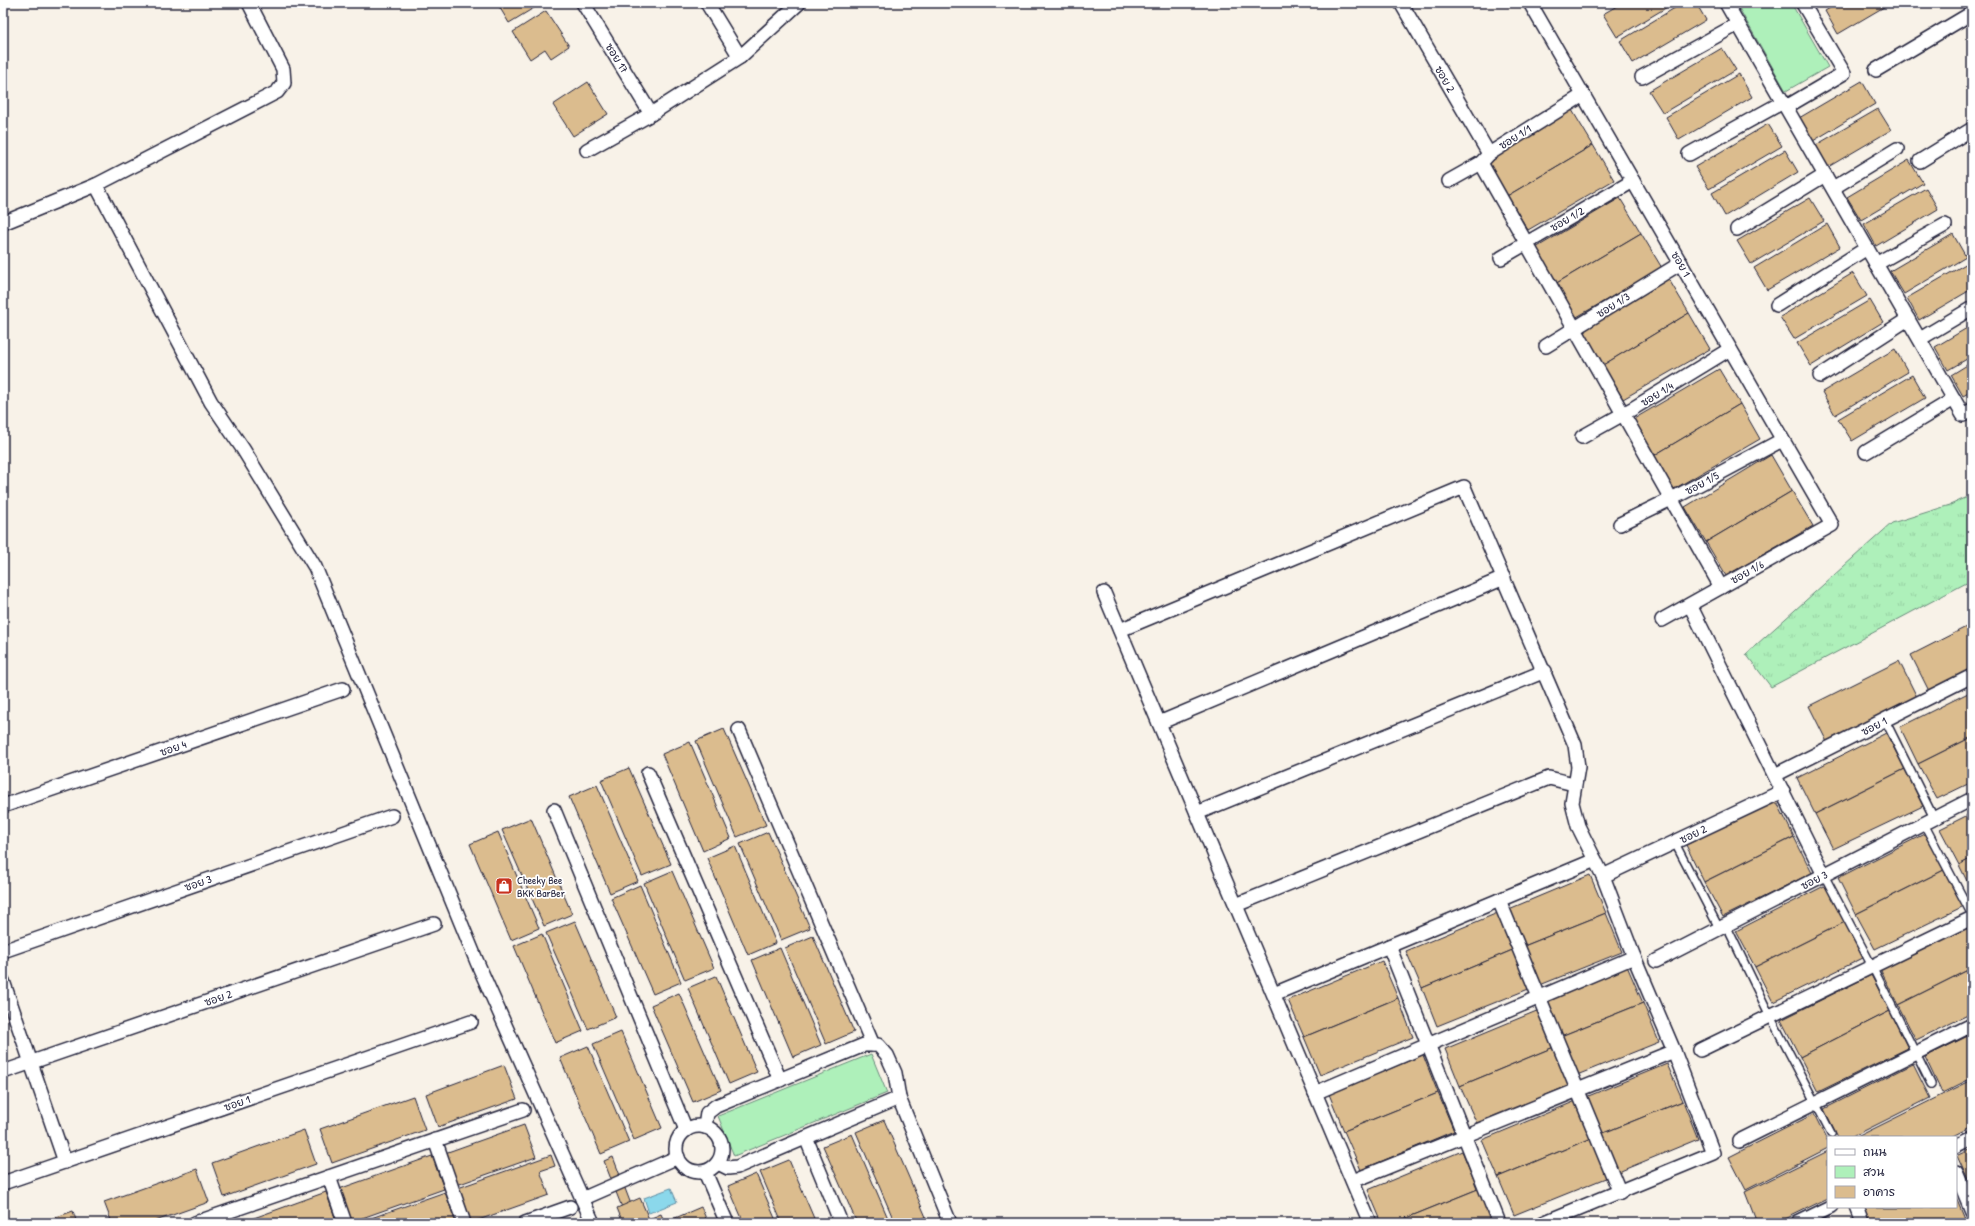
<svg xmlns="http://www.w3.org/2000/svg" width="1975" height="1226" font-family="'Patrick Hand','Playpen Sans Thai',sans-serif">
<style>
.grass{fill:url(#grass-tufts);stroke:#68897a}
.park{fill:#aef0ba;stroke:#68897a}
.water{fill:#8bd8eb;stroke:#618fa5}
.building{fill:#dbbc8e;stroke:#22223b}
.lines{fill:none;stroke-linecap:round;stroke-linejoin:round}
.service-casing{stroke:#22223b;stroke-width:10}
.minor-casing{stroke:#22223b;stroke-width:16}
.service{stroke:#fff;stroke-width:7}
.minor{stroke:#fff;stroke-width:13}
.labels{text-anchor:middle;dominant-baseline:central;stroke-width:3.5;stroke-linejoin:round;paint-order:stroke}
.street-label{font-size:11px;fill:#22223b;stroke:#fff}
.poi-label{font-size:11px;fill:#22223b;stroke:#fff;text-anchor:start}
</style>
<defs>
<pattern id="grass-tufts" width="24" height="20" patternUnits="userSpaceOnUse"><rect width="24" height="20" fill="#aef0ba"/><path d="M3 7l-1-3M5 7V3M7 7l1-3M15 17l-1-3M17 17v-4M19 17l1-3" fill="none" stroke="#95cea1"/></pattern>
</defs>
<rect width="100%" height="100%" fill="#f8f2e8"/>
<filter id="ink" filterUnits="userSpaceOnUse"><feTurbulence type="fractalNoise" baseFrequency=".025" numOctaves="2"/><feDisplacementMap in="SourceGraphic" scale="8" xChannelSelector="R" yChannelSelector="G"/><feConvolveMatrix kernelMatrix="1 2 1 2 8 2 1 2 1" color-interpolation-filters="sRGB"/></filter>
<g filter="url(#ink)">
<polygon class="grass" points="1972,495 1972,580 1771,687 1746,654 1892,523 1950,505"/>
<g class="park">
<polygon points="1736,3 1791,3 1828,67 1786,91"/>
<polygon points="871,1054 887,1093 734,1156 718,1116"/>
</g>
<polygon class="water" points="671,1188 677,1202 649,1213 644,1198"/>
<g class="building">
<polygon points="497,3 542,3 509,23"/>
<polygon points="1622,3 1674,3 1617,37 1603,14"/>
<polygon points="1683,3 1696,3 1706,20 1633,63 1620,41"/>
<polygon points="1838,3 1889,3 1889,4 1838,34 1825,11"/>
<polygon points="546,11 569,46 551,58 545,49 530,59 513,32"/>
<polygon points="1722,48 1736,70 1663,113 1649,91"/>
<polygon points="1739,74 1752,97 1679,140 1666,117"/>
<polygon points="1862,81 1875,104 1813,141 1799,118"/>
<polygon points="588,82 608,114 573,136 553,105"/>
<polygon points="1878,109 1891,130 1828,167 1816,145"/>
<polygon points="1572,110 1593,145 1507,196 1486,161"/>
<polygon points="1768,124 1782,146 1709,189 1695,167"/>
<polygon points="1593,145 1614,180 1528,230 1507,196"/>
<polygon points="1785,150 1798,172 1725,216 1712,193"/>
<polygon points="1909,160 1923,183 1861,220 1847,197"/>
<polygon points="1926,188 1938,209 1876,246 1864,224"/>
<polygon points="1620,198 1641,233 1555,284 1534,249"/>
<polygon points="1810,198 1824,221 1751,264 1737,241"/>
<polygon points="1827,224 1840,247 1767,290 1754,268"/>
<polygon points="1641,233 1662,268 1575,318 1555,284"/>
<polygon points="1953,234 1966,257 1904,294 1890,271"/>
<polygon points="1969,262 1972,267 1972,289 1919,320 1907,298"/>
<polygon points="1853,273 1867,296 1794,339 1780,317"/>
<polygon points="1668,278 1689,313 1603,365 1582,330"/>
<polygon points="1870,300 1883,322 1811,366 1797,343"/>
<polygon points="1689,313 1710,349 1623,399 1603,365"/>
<polygon points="1972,325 1972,356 1948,370 1935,347"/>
<polygon points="1895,349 1908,372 1835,415 1822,392"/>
<polygon points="1972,362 1972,391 1963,396 1951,375"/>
<polygon points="1719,369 1740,404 1653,456 1632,420"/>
<polygon points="1912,375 1925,398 1852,441 1838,419"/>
<polygon points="1740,404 1760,439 1674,489 1653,456"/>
<polygon points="1771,455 1792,491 1706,542 1685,507"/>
<polygon points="1792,491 1813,526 1726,576 1706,542"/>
<polygon points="1972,624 1972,669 1929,691 1911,655"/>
<polygon points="1899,661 1917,697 1827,742 1809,706"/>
<polygon points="1972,691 1972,737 1918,764 1900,727"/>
<polygon points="724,729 766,825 737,837 696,741"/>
<polygon points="1886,733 1905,769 1815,814 1797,778"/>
<polygon points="1972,737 1972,782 1937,799 1918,764"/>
<polygon points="690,742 731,838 703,851 662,754"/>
<polygon points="629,768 671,864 642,876 601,780"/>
<polygon points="1905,769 1923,806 1833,849 1815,814"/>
<polygon points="597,785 638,881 610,893 569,797"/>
<polygon points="1776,800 1794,837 1704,882 1686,845"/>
<polygon points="1972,813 1972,858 1959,865 1940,829"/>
<polygon points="531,818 572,914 544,926 502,830"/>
<polygon points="498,832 539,928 511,940 470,844"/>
<polygon points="768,832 810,928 781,940 740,844"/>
<polygon points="1928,832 1946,869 1856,914 1838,878"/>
<polygon points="1794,837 1812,873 1723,917 1704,882"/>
<polygon points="735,846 776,943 748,955 707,858"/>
<polygon points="1972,858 1972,891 1959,865"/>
<polygon points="1946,869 1964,906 1875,949 1856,914"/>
<polygon points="672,871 714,968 685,980 644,883"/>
<polygon points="1590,875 1606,913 1524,946 1509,909"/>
<polygon points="640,885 681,982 653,994 611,898"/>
<polygon points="1826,885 1845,922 1755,967 1736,931"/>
<polygon points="1500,912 1515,949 1422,988 1406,951"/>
<polygon points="1606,913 1622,952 1540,985 1524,946"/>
<polygon points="575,921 616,1017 588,1029 546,933"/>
<polygon points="1845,922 1863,958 1773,1002 1755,967"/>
<polygon points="1970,924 1972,929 1972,968 1898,1005 1880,969"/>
<polygon points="542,934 583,1031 555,1043 514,946"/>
<polygon points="813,936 854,1032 826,1044 785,948"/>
<polygon points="780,948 821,1045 793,1057 752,960"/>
<polygon points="1515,949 1531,988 1437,1026 1422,988"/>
<polygon points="1382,961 1398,998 1304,1037 1288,1000"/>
<polygon points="1627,966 1643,1003 1561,1036 1546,999"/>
<polygon points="1972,968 1972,1013 1916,1040 1898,1005"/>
<polygon points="1871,975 1890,1011 1800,1057 1781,1020"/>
<polygon points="716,976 757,1072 729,1084 688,988"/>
<polygon points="679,993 721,1090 693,1102 651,1005"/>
<polygon points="1398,998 1413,1037 1320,1075 1304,1037"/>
<polygon points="1643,1003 1659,1042 1577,1075 1561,1036"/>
<polygon points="1539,1010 1554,1047 1460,1086 1445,1049"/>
<polygon points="1890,1011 1908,1048 1818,1092 1800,1057"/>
<polygon points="621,1032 662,1128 634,1140 593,1044"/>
<polygon points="1972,1034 1972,1078 1942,1093 1925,1057"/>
<polygon points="588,1046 629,1142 601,1154 560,1058"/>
<polygon points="1554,1047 1570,1085 1477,1124 1460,1086"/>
<polygon points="1423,1055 1438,1093 1344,1131 1329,1094"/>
<polygon points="1667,1064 1683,1101 1601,1134 1586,1097"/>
<polygon points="1913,1064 1930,1098 1852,1137 1838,1137 1824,1109"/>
<polygon points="504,1065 517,1099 438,1127 426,1094"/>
<polygon points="1972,1080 1972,1126 1951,1137 1857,1137"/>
<polygon points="1438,1093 1454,1131 1361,1170 1344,1131"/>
<polygon points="413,1096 425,1130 332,1163 320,1129"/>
<polygon points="1576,1101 1592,1138 1498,1177 1482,1140"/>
<polygon points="1683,1101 1698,1139 1616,1173 1601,1134"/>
<polygon points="1814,1114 1828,1142 1828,1148 1746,1190 1729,1157"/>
<polygon points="884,1120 926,1217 911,1223 895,1223 856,1132"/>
<polygon points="524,1125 536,1157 457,1185 445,1153"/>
<polygon points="304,1130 316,1164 224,1197 212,1163"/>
<polygon points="852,1134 890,1223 857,1223 823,1146"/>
<polygon points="1592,1138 1608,1177 1514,1215 1498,1177"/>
<polygon points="1972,1149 1972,1189 1957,1156"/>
<polygon points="1462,1151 1478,1189 1394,1223 1382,1223 1368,1190"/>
<polygon points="1828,1151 1828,1198 1777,1223 1757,1223 1745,1192"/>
<polygon points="551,1155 555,1166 540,1171 549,1195 470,1223 458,1188"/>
<polygon points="432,1156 444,1189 351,1222 339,1189"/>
<polygon points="613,1157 637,1220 628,1223 604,1161"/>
<polygon points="789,1160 816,1223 782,1223 760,1172"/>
<polygon points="197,1169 209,1202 150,1223 112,1223 104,1202"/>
<polygon points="756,1174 777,1223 744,1223 728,1186"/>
<polygon points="1478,1189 1492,1223 1394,1223"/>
<polygon points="326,1192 337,1223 240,1223"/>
<polygon points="445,1192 456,1223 357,1223"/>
<polygon points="1956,1197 1967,1223 1871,1223 1864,1207 1956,1207"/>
<polygon points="640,1198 649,1219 661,1214 665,1223 623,1223 617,1208"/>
<polygon points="701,1207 708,1223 675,1223 673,1219"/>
<polygon points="73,1211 77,1223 40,1223"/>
<polygon points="1685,1219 1687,1223 1676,1223"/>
</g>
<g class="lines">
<g class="service-casing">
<g id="service">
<polyline points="1885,720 1934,818"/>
<polyline points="1924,824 1972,915"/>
<polyline points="1675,843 1719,928"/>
<polyline points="1824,875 1872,966 1931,1084"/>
<polyline points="1726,925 1770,1016 1831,1133"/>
</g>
</g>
<g class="minor-casing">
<g id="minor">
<polyline points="583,3 651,114"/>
<polyline points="707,3 740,57"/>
<polyline points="1401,3 1489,154"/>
<polyline points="1530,3 1832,525 1662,620"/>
<polyline points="1726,3 1963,415 1972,410"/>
<polyline points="1876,70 1972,13"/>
<polyline points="1642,77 1738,24"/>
<polyline points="1786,107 1844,73 1803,4 1806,3"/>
<polyline points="587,150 651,114 740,57 799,3"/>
<polyline points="1689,154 1783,102"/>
<polyline points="1920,161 1972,129"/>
<polyline points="1481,163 1721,587"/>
<polyline points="1449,181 1481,163 1489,154 1583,95"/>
<polyline points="96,185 277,92 284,83 283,69 249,3"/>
<polyline points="1833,188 1897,149"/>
<polyline points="3,223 96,185 211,402 243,449 315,567 477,962 593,1223"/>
<polyline points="1737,229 1825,175"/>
<polyline points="1501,258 1633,181"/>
<polyline points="1876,264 1945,225"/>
<polyline points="1777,305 1867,248"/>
<polyline points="1920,339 1972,308"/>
<polyline points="1546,346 1681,263"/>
<polyline points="1820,376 1908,319"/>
<polyline points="1582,437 1632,409 1730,349"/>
<polyline points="1866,452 1954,399"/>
<polyline points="1620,524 1679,495 1782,440"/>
<polyline points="1104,593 1370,1223"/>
<polyline points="1690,605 1824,875"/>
<polyline points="1120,630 1464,487 1575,745 1578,767 1572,803 1578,826 1603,876 1634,957 1674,1051 1713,1153 1543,1223"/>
<polyline points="1159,723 1504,578"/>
<polyline points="739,730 873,1045"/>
<polyline points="648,773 780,1080"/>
<polyline points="1775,775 1972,676"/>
<polyline points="3,806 343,689"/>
<polyline points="554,810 686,1130"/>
<polyline points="1197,813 1545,671"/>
<polyline points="1603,876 1783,791"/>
<polyline points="1499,900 1620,1193"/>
<polyline points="1236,905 1549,778 1574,784"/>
<polyline points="1389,946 1499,1223"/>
<polyline points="3,951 392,816"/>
<polyline points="1656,961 1972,799"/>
<polyline points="3,981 65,1162"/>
<polyline points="1274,994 1595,860"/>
<polyline points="1700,1050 1972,918"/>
<polyline points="3,1072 434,924"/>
<polyline points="1315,1093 1634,957"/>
<circle cx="699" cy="1149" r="23"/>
<polyline points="705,1127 707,1113 716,1106 864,1045 878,1045 887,1055 895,1073 899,1098 950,1223"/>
<polyline points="806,1138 841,1223"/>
<polyline points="435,1140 464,1223"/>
<polyline points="1739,1141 1972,1025"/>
<polyline points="1956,1146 1972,1138"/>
<polyline points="718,1163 728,1168 737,1167 899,1098"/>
<polyline points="705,1172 727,1223"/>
<polyline points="1956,1173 1972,1211"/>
<polyline points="329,1177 345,1223"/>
<polyline points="1353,1181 1674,1051"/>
<polyline points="3,1183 471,1022"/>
<polyline points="582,1199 678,1157"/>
<polyline points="1857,1207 1863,1223"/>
<polyline points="195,1223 523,1110"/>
<polyline points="525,1223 570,1207"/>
<polyline points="1798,1223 1831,1207"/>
</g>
</g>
<use href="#service" class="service"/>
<use href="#minor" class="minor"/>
</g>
</g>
<defs>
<g id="shop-square" transform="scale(0.9)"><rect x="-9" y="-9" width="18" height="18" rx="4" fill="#c8321e" stroke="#fff"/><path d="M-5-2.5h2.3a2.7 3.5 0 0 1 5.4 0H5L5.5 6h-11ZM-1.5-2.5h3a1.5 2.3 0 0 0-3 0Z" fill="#fff"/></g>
</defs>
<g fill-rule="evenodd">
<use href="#shop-square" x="504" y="886"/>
</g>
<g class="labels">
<g class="street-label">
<text transform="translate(617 58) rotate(58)">ซอย 17</text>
<text transform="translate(1445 79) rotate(60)">ซอย 2</text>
<text transform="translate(1515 137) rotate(-32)">ซอย 1/1</text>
<text transform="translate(1567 219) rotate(-30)">ซอย 1/2</text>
<text transform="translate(1681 264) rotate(60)">ซอย 1</text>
<text transform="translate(1613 305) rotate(-32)">ซอย 1/3</text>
<text transform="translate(1657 394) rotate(-31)">ซอย 1/4</text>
<text transform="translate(1702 483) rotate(-28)">ซอย 1/5</text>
<text transform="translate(1747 572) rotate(-29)">ซอย 1/6</text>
<text transform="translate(1874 726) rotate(-27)">ซอย 1</text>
<text transform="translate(173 748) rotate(-19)">ซอย 4</text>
<text transform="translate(1693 834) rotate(-26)">ซอย 2</text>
<text transform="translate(1814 880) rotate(-27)">ซอย 3</text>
<text transform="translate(198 883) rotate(-19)">ซอย 3</text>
<text transform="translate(218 998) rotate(-19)">ซอย 2</text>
<text transform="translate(237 1103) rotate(-19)">ซอย 1</text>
</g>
<g class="poi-label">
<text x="517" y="880">Cheeky Bee<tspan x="517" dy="13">BKK BarBer</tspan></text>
</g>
</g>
<rect width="1975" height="1226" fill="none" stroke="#fff" stroke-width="16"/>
<rect x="8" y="8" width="1959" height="1210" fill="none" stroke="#22223b" stroke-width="1.5" filter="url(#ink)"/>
<rect x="1827" y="1136" width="130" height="72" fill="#ffffff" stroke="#a7a7b1"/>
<rect x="1835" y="1149" width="20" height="6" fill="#ffffff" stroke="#a7a7b1"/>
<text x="1863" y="1156" font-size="12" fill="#22223b">ถนน</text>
<rect x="1835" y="1166" width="20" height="12" fill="#aef0ba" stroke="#a7a7b1"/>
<text x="1863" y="1176" font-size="12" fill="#22223b">สวน</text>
<rect x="1835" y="1186" width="20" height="12" fill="#dbbc8e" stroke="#a7a7b1"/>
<text x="1863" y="1196" font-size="12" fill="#22223b">อาคาร</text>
</svg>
